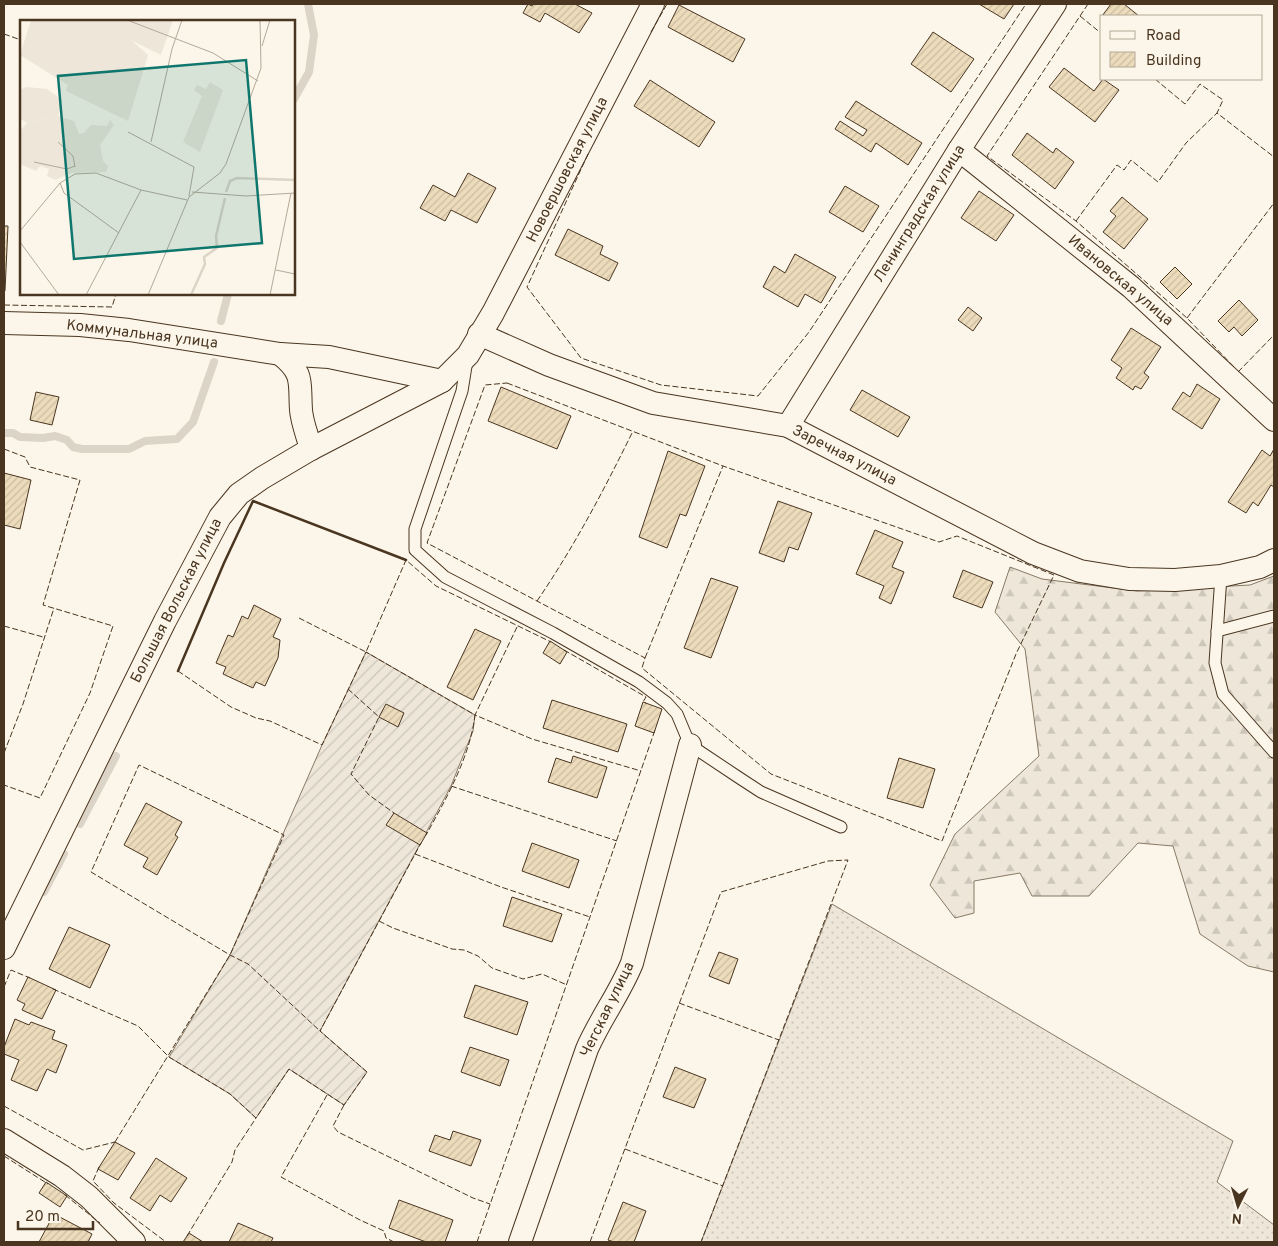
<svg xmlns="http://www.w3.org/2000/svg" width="1278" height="1246" font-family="Overpass,sans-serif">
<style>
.grass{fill:url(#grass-dots);stroke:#887966}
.forest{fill:url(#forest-firs);stroke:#887966}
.garden{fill:url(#garden-furrows);stroke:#887966}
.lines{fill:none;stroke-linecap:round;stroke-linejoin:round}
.stream{stroke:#dcd4c6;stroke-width:8}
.building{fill:url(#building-hatch);stroke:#4a3520}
.service-casing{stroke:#4a3520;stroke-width:13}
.minor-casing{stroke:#4a3520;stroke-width:24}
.service{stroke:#fbf6e9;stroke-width:11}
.minor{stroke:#fbf6e9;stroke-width:22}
.fence{stroke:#4a3520;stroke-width:1;stroke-dasharray:6 2.5;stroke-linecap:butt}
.wall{stroke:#4a3520;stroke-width:2.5}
.labels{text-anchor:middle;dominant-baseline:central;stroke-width:4;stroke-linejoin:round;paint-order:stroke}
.street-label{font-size:15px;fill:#4a3520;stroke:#fbf6e9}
.inset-river{fill:none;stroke:#dcd4c6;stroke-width:2.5}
.inset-road{fill:none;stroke:#b4a999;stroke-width:1}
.view{fill:#0f766e;fill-opacity:0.15;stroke:#0f766e;stroke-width:2.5}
.inset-edge{fill:none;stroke:#4a3520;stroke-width:2.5}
</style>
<defs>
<pattern id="grass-dots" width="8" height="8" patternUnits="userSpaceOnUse" patternTransform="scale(1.25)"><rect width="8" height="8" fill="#ede6d9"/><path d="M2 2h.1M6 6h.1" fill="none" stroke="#cdc6ba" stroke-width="1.8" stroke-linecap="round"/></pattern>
<pattern id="forest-firs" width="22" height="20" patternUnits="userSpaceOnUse" patternTransform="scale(1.25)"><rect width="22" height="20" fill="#ede6d9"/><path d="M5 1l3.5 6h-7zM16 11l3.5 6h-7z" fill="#cdc6ba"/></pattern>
<pattern id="garden-furrows" width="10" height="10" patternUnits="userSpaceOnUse" patternTransform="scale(1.25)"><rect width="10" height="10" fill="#ede6d9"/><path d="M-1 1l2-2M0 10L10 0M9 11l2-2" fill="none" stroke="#cdc6ba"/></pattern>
<pattern id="building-hatch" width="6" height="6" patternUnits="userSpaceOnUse" patternTransform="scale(1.25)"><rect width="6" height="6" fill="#ecdcbc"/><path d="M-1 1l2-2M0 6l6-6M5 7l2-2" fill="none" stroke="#ccbda1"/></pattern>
</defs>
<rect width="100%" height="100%" fill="#fbf6e9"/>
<polygon class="grass" points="832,904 1233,1141 1217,1182 1274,1225 1274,1242 701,1242"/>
<polygon class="forest" points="1010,567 1042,579 1137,591 1250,585 1274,576 1274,972 1248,966 1200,934 1173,846 1138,843 1089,896 1032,896 1020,873 974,881 974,913 955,918 930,885 955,834 1039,756 1025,649 995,612"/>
<polygon class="garden" points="366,652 475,715 473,731 451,786 320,1031 367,1072 344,1105 289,1069 256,1118 230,1094 169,1057 230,955 322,745"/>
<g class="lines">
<g class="stream">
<polyline points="294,99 309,72 314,35 308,4"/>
<polyline points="221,321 228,294"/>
<polyline points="4,433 13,433 20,437 43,438 55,436 67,440 73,447 82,449 129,449 145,441 177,439 193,422 214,362"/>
<polyline points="80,824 116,756"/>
<polyline points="44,892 64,854"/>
</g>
</g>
<g class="building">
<polygon points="528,4 532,6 533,4 575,4 592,13 579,33 545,13 540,22 523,13"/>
<polygon points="979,4 1014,4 1004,19"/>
<polygon points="1111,4 1124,4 1139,16 1102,16"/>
<polygon points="679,5 745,39 733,62 668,27"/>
<polygon points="933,32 974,59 951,92 911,64"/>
<polygon points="1064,68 1094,91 1103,79 1119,90 1095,122 1049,87"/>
<polygon points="650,80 715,122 699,147 634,106"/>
<polygon points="856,101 922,143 908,165 876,143 871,152 835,129 840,121 863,136 867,130 845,117"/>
<polygon points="1027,133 1053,153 1056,148 1074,162 1055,189 1012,155"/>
<polygon points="468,173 496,188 477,223 451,210 445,221 420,208 433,185 455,197"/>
<polygon points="845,186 879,206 863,232 829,212"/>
<polygon points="979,191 1014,215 996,241 961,218"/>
<polygon points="1122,197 1148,219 1124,249 1103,232 1116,216 1110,211"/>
<polygon points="4,226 8,226 5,291 4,291"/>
<polygon points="568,229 603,246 600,254 618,263 609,281 555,255"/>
<polygon points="795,254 836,277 821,303 805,294 798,307 763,287 774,266 785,273"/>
<polygon points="1175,267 1192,284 1177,299 1160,282"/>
<polygon points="1239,300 1258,320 1242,336 1234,327 1229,332 1218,321"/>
<polygon points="968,307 982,318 973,331 958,320"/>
<polygon points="1131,328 1161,347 1144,373 1149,377 1141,389 1135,386 1133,390 1116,378 1122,368 1111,360"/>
<polygon points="1197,384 1220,399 1202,429 1172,409 1183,392 1190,397"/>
<polygon points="501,387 571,416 557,449 488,421"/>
<polygon points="862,390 910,417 898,437 850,410"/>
<polygon points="36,392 59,397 52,425 30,420"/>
<polygon points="1274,449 1274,487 1271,485 1258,506 1253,502 1246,513 1228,502 1262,450 1270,456"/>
<polygon points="668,451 705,466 686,516 680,514 667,548 639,537"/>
<polygon points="4,473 31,480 20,529 4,525"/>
<polygon points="778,501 812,513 798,550 789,547 784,562 759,553"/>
<polygon points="875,530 903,542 892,567 904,572 891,604 879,598 884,586 856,574"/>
<polygon points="963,570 993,582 982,608 953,597"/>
<polygon points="711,578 738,587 711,658 684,648"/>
<polygon points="254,605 281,619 273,637 280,640 278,658 265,686 256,682 253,688 223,674 226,667 216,663 228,635 233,637 242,616 248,619"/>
<polygon points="475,629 501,641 473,700 447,687"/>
<polygon points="550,641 567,652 560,664 543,653"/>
<polygon points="552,700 627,724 618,752 543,728"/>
<polygon points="643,702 662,709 654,733 635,726"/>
<polygon points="386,704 404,713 398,727 379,717"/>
<polygon points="573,756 607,767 597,798 548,782 556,758 571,763"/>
<polygon points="899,758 935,769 923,808 887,798"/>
<polygon points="146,803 182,822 175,835 178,837 157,875 143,867 148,858 124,845"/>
<polygon points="394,813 427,833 420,845 386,825"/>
<polygon points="532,843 579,860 569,888 522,871"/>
<polygon points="512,897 562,914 552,942 503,926"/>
<polygon points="69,927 110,945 90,988 49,969"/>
<polygon points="719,952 738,959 729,984 709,976"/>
<polygon points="28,977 56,990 42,1019 22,1010 25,1004 17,1000"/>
<polygon points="475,985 528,1002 517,1035 464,1017"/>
<polygon points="15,1019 29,1025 31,1022 55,1031 52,1039 67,1045 56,1073 47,1069 37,1091 11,1080 19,1060 4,1054 4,1047"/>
<polygon points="470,1047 509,1060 500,1086 461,1072"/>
<polygon points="675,1067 706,1079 694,1108 663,1097"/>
<polygon points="453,1131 481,1140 471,1166 429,1151 435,1135 450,1140"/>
<polygon points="115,1142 135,1153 118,1180 98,1169"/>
<polygon points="156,1158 187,1178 171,1202 160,1195 150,1211 130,1198"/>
<polygon points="46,1182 67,1196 60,1207 39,1193"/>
<polygon points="399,1200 453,1220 445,1242 426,1242 389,1228"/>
<polygon points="623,1202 646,1211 634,1242 614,1242 608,1240"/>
<polygon points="54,1214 92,1234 88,1242 39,1242"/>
<polygon points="238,1223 273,1238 271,1242 229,1242"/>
<polygon points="189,1233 203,1242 183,1242"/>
</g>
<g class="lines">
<g class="service-casing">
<g id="service">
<polyline points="467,360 462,391 415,529 415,550 445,577 553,633 639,682 667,703 677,714 690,745 738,777 761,792 841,827"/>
<polyline points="1221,576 1215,663 1223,694 1274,752"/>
<polyline points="1217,631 1274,616"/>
</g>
</g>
<g class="minor-casing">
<g id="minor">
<polyline points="959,150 1131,287 1274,420"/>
<polyline points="4,323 80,325 129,330 280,354 329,357 442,381"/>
<polyline points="479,334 549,365 653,403 788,426 1033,553 1080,571 1129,579 1175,580 1221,576 1260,567 1274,560"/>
<path d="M280 354C305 374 299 382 301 410 302 423 308 437 311 449"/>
<polyline points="788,426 959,150 1055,4"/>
<polyline points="4,948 165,621 220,517 239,494 262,478 311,449 442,381 468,355 493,313 653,4"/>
<polyline points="4,1140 62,1176 89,1197 134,1242"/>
<path d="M520 1242 587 1049C600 1019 620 993 632 963L690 745"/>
</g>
</g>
<use href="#service" class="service"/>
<use href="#minor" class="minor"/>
<g class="fence">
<polyline points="1088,4 987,156 1076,221 1187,318 1235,368"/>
<polyline points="1080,16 1102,34"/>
<polyline points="651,32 667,4"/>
<polyline points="4,34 21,40"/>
<polyline points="1155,79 1185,104 1200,84 1223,100 1217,113 1274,157"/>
<polyline points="588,154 527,287 581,358 661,385 758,396 809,332 1026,4"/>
<polyline points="1076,221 1117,165 1124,170 1131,160 1158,182 1186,143 1217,113"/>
<polyline points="4,305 112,307 116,294"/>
<polyline points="1187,318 1274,203"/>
<polyline points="1238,372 1274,335"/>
<polygon points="507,383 723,466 939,542 957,536 1054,575 1016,654 942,841 771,774 642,668 645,658 427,543 485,385"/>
<polyline points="4,449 25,457 30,467 80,480 43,605 113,626 90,693 40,798 4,785"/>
<path d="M537 601C574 547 604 490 633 431"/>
<polyline points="299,618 366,652 406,560 436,586 551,642"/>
<polyline points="4,626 43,637"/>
<polyline points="517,627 475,715 532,739 641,771"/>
<polyline points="564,650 646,697 643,702 646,703"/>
<polyline points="645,658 723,466"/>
<path d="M178 671 231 707 256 718 270 721 322 745 366 652 475 715C470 757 446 799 426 835"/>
<polyline points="348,689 379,717 351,774 369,795 394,813"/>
<polyline points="4,753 23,704 54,608"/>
<polyline points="451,786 617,841"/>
<polyline points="415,854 501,887 590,917"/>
<polyline points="379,921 393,928 452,949 464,950 478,956 492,968 523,979 542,974 567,985"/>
<polyline points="4,987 11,970 30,978"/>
<polyline points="53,989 138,1026 169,1057 230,1094 256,1118 289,1069 344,1105 367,1072 320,1031 421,843"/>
<polyline points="679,1003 779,1040"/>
<polyline points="327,1095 281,1177 360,1220 384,1231 386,1238 394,1242"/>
<polyline points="344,1105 333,1126 338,1132 473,1198 490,1204"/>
<polyline points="4,1106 83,1150 115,1142"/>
<polyline points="115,1142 230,955 284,835 139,765 91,872 230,955 248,964 320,1031"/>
<polyline points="625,1149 723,1186"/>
<polyline points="4,1156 48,1184"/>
<polyline points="99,1167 93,1181 114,1203 166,1242"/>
<polyline points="65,1195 100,1223"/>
<polyline points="187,1236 232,1162 235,1150 256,1118"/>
<polyline points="477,1242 655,730"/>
<polyline points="590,1242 721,892 828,861 848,860 701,1242"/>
</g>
<polyline class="wall" points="178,671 224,563 253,501 406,560"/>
</g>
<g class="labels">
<g class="street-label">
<text transform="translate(568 170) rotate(-63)">Новоершовская улица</text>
<text transform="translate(920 214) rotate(-58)">Ленинградская улица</text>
<text transform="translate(1120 281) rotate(40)">Ивановская улица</text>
<text transform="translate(142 335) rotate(7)">Коммунальная улица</text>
<text transform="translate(844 456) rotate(27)">Заречная улица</text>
<text transform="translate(177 601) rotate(-63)">Большая Вольская улица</text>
<text transform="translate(608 1010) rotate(-64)">Чегская улица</text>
</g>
</g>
<g transform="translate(20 20)">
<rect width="275" height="275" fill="#fbf6e9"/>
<path d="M11 0H153L141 35 111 20 128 35 108 101 46 71 48 65 0 35Z" fill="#ede6d9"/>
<path d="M38 96 54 101 59 114 64 113 71 105 87 106 90 100 94 105 80 125 83 141 88 146 86 152 51 153 35 160 27 156 29 149 20 146 16 151 0 144V111L7 103Z" fill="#ede6d9"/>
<path d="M6 67 27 69 38 77 41 83 38 96 7 103 0 98V70Z" fill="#ede6d9"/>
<path d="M190 62 203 70 180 132 163 122 182 76 174 70 177 65 186 69Z" fill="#ede6d9"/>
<path class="inset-river" d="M206 172 210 161 217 158 275 160M171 275 185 244 184 237 197 228 196 216 205 178"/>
<path class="inset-road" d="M107 0 193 33 238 61M242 26 250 0M108 112 174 147 169 176M38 122 53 136 55 147M131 122 152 29 162 0M14 142 47 149 55 146M40 163 44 173 99 213M172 172 226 176 275 173M0 211 40 163 55 154 76 153 121 170 167 180M0 222 39 275M256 250 275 254M66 275 121 170M128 275 169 177 200 153 206 144 241 48 240 0M250 275 271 173"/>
<path class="view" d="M226 40 242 223 54 239 38 56Z"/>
<rect width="275" height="275" class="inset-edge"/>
</g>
<rect width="1278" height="1246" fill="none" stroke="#4a3520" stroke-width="10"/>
<rect x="1100" y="15" width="162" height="65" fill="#fbf6e9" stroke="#b4a999"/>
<rect x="1110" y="31" width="25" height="8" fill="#fbf6e9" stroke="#b4a999"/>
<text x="1146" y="40" font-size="15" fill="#4a3520">Road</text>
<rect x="1110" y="52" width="25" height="15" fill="url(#building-hatch)" stroke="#b4a999"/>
<text x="1146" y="65" font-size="15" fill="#4a3520">Building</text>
<g transform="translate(1238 1206) rotate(185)" stroke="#fbf6e9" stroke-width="4" paint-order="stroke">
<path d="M0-4L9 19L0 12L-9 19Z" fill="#4a3520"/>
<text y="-8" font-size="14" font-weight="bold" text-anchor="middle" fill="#4a3520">N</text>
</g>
<path d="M18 1221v8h75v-8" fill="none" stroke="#4a3520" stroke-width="2.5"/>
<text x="25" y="1221" font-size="15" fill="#4a3520" stroke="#fbf6e9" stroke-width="4" paint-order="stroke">20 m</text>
</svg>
